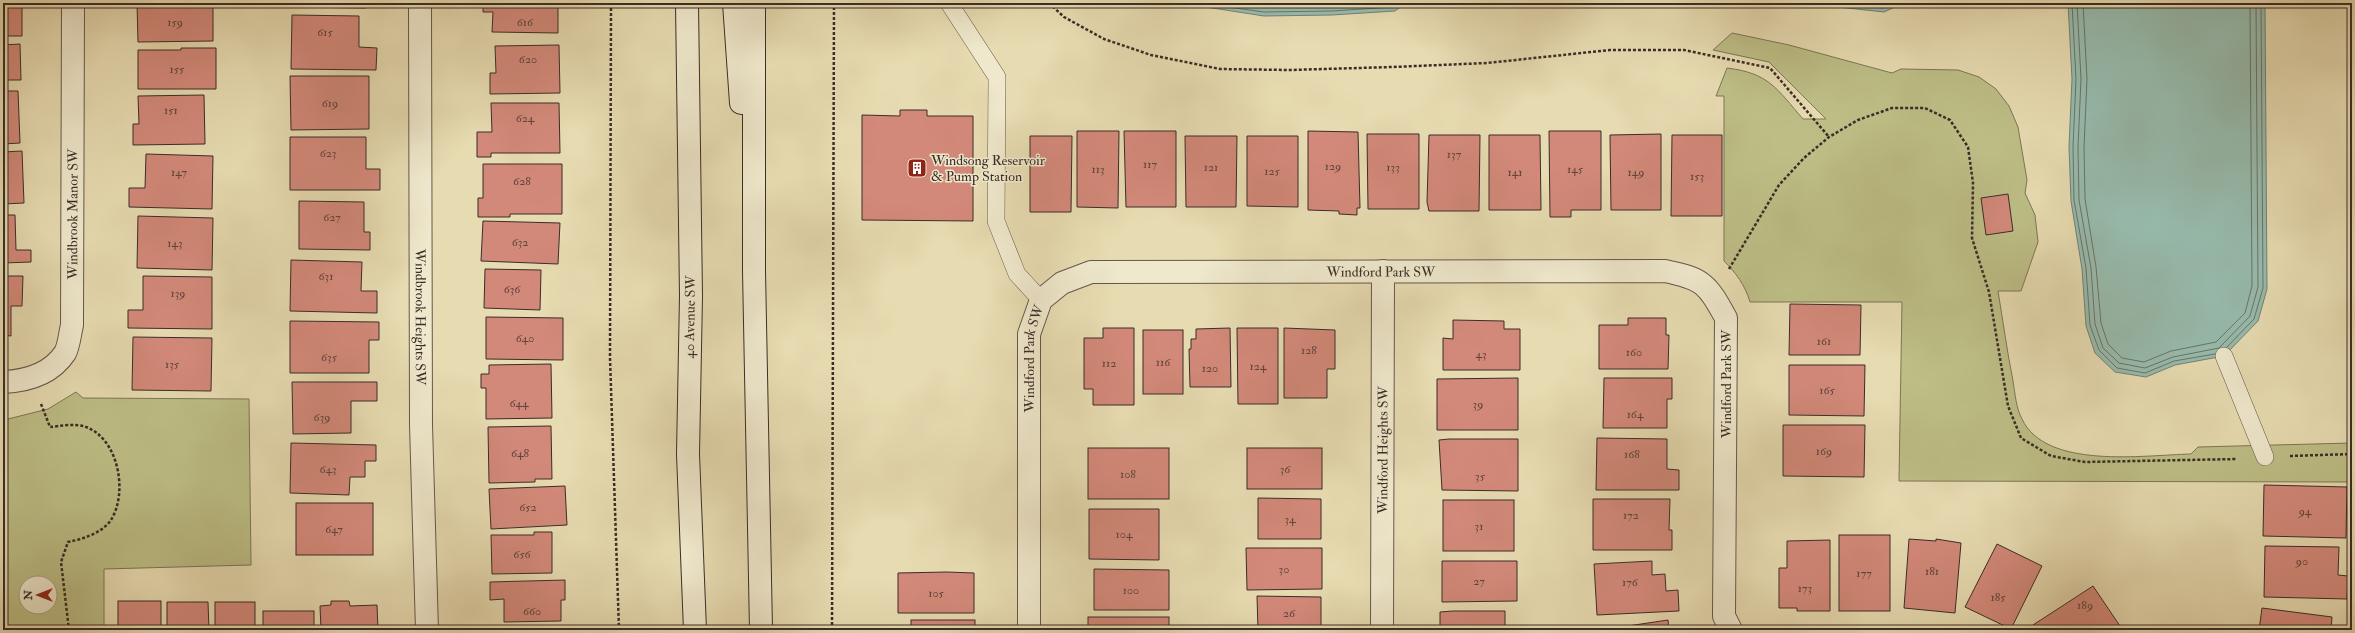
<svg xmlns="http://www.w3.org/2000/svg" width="2355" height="633" font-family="'IM FELL Double Pica',serif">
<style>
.green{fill:#bdbe86;stroke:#7c7656;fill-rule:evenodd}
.water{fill:#97bbad;stroke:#728277}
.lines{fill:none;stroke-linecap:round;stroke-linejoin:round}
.shore{stroke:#68746a;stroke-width:1}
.building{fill:#d3897a;stroke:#3a2d27}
.service-casing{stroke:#65584a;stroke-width:18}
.minor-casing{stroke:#65584a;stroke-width:24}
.secondary-casing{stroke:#3a2d27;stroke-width:24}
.path{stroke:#3a2d27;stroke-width:2.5;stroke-dasharray:3 2;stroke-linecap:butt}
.service{stroke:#efe8cc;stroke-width:17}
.minor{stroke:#efe8cc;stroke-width:22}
.secondary{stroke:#efe8cc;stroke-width:22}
.labels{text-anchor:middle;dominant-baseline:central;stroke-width:3;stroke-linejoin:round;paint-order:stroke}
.number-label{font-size:12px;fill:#60443c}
.poi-label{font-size:14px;fill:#3a2d27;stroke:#efe8cc;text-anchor:start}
.street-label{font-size:14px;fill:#3a2d27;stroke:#efe8cc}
</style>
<rect width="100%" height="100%" fill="#e7dbb1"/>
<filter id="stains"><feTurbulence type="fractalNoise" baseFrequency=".005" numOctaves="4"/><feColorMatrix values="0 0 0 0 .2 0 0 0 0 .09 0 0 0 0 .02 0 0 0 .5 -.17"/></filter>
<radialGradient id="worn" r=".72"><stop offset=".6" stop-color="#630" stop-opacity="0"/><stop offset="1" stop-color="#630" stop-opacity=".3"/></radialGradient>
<g class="green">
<path d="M1732 33 1789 45 1892 73 1901 69 1958 70 1979 77 1996 89 2009 106 2018 127 2027 180 2025 193 2035 215 2038 242 2021 291H1998C2003 321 2007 351 2013 381 2015 393 2016 408 2022 419 2046 470 2144 455 2191 454L2198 447 2352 443V482L1899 481 1902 302H1750C1745 285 1736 273 1724 261V96H1716L1727 68C1769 73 1777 89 1803 119H1826L1769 62 1713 50Z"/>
<path d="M76 392 83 398 249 399 251 565 104 569V630H5L4 420 48 409ZM26 583H50V607H26Z"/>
</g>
<g class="water">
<polygon points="1180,3 1406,3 1395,11 1332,15 1264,16"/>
<polygon points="1801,3 1904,3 1884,12"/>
<polygon points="2068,3 2265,3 2267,289 2258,321 2224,356 2175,365 2146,377 2115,372 2095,353 2086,326 2082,269 2071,201 2069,147 2072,79"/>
</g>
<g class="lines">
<g class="shore">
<polyline points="1199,3 1264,12 1332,11 1393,7 1399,3"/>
<path d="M1237 3C1283 9 1330 6 1376 3"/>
<polyline points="1832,3 1883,8 1895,3"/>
<polyline points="2072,3 2076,79 2073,147 2074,200 2086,268 2090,325 2099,350 2117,368 2145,373 2174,361 2215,354"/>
<polyline points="2077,3 2081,79 2078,147 2079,200 2091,268 2095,324 2103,348 2119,363 2145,368 2173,357 2219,348 2250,316 2258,287 2256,3"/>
<polyline points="2083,3 2087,79 2084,147 2085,199 2096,267 2101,323 2108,344 2122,358 2144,362 2171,351 2216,342 2245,313 2252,286 2250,3"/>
<polyline points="2227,347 2254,319 2263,288 2261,3"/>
</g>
</g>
<g class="building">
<polygon points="3,3 22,5 22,36 3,36"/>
<polygon points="137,3 213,3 213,41 138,42"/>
<polygon points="292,3 366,3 366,8 292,7"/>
<polygon points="483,3 558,3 558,33 492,32 493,12 483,12"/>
<polygon points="292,15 359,16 359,47 377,48 376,70 291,69"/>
<polygon points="20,44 21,80 3,80 3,45"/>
<polygon points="559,45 560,93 490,94 490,73 496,73 495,46"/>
<polygon points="181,48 216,48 216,89 138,89 138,50 181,50"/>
<polygon points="290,76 369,76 369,129 291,130"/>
<polygon points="3,91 18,91 20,143 3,144"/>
<polygon points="204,95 205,144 133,145 133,124 139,124 138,96"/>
<polygon points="491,103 559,103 560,153 491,153 491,157 477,157 477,132 492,132"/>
<polygon points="900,110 927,110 927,116 973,116 973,221 862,220 862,115 900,116"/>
<polygon points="1077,131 1119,131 1118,208 1077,207"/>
<polygon points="1124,131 1176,131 1176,207 1126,207"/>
<polygon points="1308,131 1358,132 1360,208 1357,208 1357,215 1339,214 1339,211 1308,210"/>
<polygon points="1549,131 1601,131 1601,210 1571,210 1571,217 1550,217"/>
<polygon points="1367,134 1419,134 1419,209 1368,209"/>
<polygon points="1661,134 1661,210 1611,210 1610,135"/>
<polygon points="1429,135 1480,135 1479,211 1429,211 1427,202"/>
<polygon points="1489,135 1540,135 1541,210 1489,210"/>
<polygon points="1672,135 1722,135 1722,216 1671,216"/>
<polygon points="1030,136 1072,136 1071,212 1030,212"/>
<polygon points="1185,136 1237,136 1236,207 1186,207"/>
<polygon points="1247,136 1298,136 1298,207 1247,206"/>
<polygon points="290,137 366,137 366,169 380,169 380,190 290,190"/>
<polygon points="22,151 24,203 3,204 3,152"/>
<polygon points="146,154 213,156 212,209 129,207 129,188 145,188"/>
<polygon points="483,164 562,164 562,214 510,214 510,217 478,217 478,198 483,198"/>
<polygon points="2008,194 2013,231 1986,235 1981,198"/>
<polygon points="299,201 364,202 364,232 370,232 370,250 299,249"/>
<polygon points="3,215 15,215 16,250 31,250 31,262 3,263"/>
<polygon points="138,216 213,218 212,270 137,268"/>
<polygon points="483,221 560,223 558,264 481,261"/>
<polygon points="291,260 362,262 361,291 377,291 377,313 290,311"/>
<polygon points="485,269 541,270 540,310 484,308"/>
<polygon points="3,276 23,276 22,306 11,306 11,336 3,335"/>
<polygon points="143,276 212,277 212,329 128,328 128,310 143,310"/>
<polygon points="1790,304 1861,305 1860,355 1789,355"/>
<polygon points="486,317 563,318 563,360 486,359"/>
<polygon points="1628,318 1666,318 1666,335 1669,335 1668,369 1599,369 1599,325 1628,325"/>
<polygon points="1453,320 1504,321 1504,329 1520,329 1520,370 1443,370 1443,338 1453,339"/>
<polygon points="290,321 379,322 379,340 369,340 369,373 290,373"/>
<polygon points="1103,328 1134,328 1134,405 1093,405 1093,389 1084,389 1084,338 1103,338"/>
<polygon points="1230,328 1231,387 1190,387 1189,349 1191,349 1191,339 1196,339 1196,329"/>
<polygon points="1237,328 1278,328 1278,404 1238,404"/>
<polygon points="1284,328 1335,330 1335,369 1327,369 1327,398 1284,398"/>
<rect x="1143" y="330" width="40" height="64"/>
<polygon points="133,337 212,338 211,391 132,390"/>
<polygon points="551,364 552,418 486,419 486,388 481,388 481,374 489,374 489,365"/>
<polygon points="1789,365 1865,365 1864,416 1789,415"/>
<polygon points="1518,378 1518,430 1437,430 1437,379"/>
<polygon points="1604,378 1672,378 1672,399 1667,399 1667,428 1603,428"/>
<polygon points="292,382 377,382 377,401 351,401 351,433 293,434"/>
<polygon points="1783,425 1865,425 1864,477 1783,476"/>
<polygon points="551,426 552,479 535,479 535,482 489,483 488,427"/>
<polygon points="1597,438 1667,439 1667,469 1679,470 1679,490 1596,490"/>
<polygon points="1449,439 1518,439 1518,491 1442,490 1439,440"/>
<polygon points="291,443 376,445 376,461 365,461 365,477 350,477 349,495 290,493"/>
<rect x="1088" y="448" width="81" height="51"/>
<rect x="1247" y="448" width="75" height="41"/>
<polygon points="2264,485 2347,487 2346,538 2263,536"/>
<polygon points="565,486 567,525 491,529 489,489"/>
<polygon points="1258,498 1321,499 1321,539 1258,539"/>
<polygon points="1593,499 1670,499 1669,530 1672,530 1672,550 1593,550"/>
<rect x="1443" y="500" width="71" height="51"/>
<rect x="296" y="503" width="77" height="52"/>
<polygon points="1089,509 1159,509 1159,560 1089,559"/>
<polygon points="534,532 552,532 552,573 492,574 491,535 534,535"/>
<rect x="1839" y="535" width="51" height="76"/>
<polygon points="1909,539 1936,541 1936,539 1961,543 1955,613 1904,608"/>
<polygon points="1830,540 1830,611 1797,611 1797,608 1779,608 1779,568 1787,568 1787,541"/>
<polygon points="1997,544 2042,566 2011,629 1965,607"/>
<polygon points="2265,546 2339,547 2338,575 2348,576 2347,599 2264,597"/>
<polygon points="1246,548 1322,548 1322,589 1247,590"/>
<polygon points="1442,561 1517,561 1517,601 1442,602"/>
<polygon points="1652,561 1652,575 1665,574 1666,591 1678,590 1679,611 1597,615 1594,564"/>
<polygon points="1094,569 1169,570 1169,610 1094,610"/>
<polygon points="947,572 974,573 974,613 898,613 898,573"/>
<polygon points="565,580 565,600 561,600 561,621 504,622 504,599 490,600 490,582"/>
<polygon points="2093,586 2122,629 2029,630 2033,625"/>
<polygon points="1257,596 1321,597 1321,630 1258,630"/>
<rect x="118" y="601" width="43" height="29"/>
<polygon points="331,601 349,601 350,606 377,605 378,630 321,630 320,606 331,605"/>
<polygon points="167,602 208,602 209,630 167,630"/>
<rect x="215" y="602" width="40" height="28"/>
<polygon points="2262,608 2332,617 2331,630 2259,630"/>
<rect x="263" y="611" width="51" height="19"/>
<polygon points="1453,611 1505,611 1505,630 1440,630 1440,612"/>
<rect x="1088" y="617" width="81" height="13"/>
<rect x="911" y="620" width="64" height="10"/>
<polygon points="1668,620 1669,630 1601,630"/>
</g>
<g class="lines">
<g class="service-casing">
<g id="service">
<polyline points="949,3 997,77 996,221 1017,274 1041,300"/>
<polyline points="2224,356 2265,457"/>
</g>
</g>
<g class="minor-casing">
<g id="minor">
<path id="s1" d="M420 3 421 425 427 630"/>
<path id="s2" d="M3 382C27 381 51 374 65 353 69 346 70 333 72 325L73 3"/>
<path id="s3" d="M1029 630V334L1041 300 1062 283 1091 272 1665 271C1704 279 1707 284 1726 318L1724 616 1731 630"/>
<path id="s4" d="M1382 630 1383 271"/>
</g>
</g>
<g class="secondary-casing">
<g id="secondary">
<polyline points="687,3 691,296 688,454 695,630"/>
<polyline points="734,3 741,103"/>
<polyline points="754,3 754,271 761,630"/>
</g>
</g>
<g class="path">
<polyline points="611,3 610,358 619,630"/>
<polyline points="1049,3 1064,17 1104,39 1151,55 1220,69 1290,70 1393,67 1487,63 1610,50 1684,50 1770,68 1829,137"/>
<polyline points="1729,269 1779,185 1804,158 1829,137 1858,120 1892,108 1925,108 1950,120 1968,147 1973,183 1972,238 1989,292 2008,406 2021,438 2051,456 2085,462 2237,459"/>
<path d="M41 404 50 427C60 426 76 423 86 427 119 439 128 493 111 520 102 533 83 539 68 542L61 562 69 630"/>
<polyline points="2290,456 2352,454"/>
<polyline points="832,630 834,3"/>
</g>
<use href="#service" class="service"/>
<use href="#minor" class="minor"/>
<use href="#secondary" class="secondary"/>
</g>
<defs>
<g id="building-square" transform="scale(1)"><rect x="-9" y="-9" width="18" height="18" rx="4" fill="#8f2418" stroke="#efe8cc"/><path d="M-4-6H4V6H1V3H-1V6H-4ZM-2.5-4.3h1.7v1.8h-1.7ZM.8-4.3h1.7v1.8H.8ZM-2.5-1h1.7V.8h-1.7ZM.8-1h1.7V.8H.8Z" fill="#fff"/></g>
</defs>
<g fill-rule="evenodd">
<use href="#building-square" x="917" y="168"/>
</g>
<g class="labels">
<g class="number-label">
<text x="175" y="22">159</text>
<text x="525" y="22">616</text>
<text x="325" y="32">615</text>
<text x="528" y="59">620</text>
<text x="177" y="69">155</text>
<text x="330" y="103">619</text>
<text x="171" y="110">151</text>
<text x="525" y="118">624</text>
<text x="328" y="153">623</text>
<text x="1454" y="154">137</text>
<text x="1150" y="164">117</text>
<text x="1333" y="166">129</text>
<text x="1211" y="167">121</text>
<text x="1393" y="167">133</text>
<text x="1098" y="169">113</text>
<text x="1575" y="169">145</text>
<text x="1272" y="171">125</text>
<text x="179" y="172">147</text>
<text x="1515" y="172">141</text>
<text x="1636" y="172">149</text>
<text x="1697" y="176">153</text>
<text x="522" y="181">628</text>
<text x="332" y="217">627</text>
<text x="520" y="242">632</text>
<text x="175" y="243">143</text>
<text x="326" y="276">631</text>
<text x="512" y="289">636</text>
<text x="178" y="293">139</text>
<text x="525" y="338">640</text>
<text x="1824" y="341">161</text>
<text x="1309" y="350">128</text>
<text x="1634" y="352">160</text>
<text x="1481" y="354">43</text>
<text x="329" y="357">635</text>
<text x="1163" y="362">116</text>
<text x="1109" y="363">112</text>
<text x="172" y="364">135</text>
<text x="1258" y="366">124</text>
<text x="1210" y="368">120</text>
<text x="1827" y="390">165</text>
<text x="519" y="403">644</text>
<text x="1478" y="404">39</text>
<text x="1635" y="414">164</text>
<text x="322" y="417">639</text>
<text x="1824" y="451">169</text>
<text x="520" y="453">648</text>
<text x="1632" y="454">168</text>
<text x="328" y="469">643</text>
<text x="1285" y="469">36</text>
<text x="1128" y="474">108</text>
<text x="1480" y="476">35</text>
<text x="528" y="507">652</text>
<text x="2305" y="511">94</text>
<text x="1631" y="515">172</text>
<text x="1290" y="519">34</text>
<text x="1479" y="526">31</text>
<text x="334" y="529">647</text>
<text x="1124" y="534">104</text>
<text x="522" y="554">656</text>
<text x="2302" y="561">90</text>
<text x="1284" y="569">30</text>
<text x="1932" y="571">181</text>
<text x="1864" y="573">177</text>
<text x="1479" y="581">27</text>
<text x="1630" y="582">176</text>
<text x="1805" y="588">173</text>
<text x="1131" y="590">100</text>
<text x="936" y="593">105</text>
<text x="1998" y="597">185</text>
<text x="2085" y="605">189</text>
<text x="532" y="611">660</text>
<text x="1289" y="613">26</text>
</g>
<g class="poi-label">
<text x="931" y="160">Windsong Reservoir<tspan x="931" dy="16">&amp; Pump Station</tspan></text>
</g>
<g class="street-label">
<text stroke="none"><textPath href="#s2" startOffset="211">Windbrook Manor SW</textPath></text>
<text stroke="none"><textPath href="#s3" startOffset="680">Windford Park SW</textPath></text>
<text stroke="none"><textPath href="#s1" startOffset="314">Windbrook Heights SW</textPath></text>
<text transform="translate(690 317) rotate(-89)">40 Avenue SW</text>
<text stroke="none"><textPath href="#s3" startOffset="272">Windford Park SW</textPath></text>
<text transform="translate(1726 384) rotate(-90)">Windford Park SW</text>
<text stroke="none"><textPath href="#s4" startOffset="180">Windford Heights SW</textPath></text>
</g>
</g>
<rect width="2355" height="633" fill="none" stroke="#e7dbb1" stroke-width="16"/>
<rect x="4" y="4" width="2347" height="625" fill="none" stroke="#3a2d27" stroke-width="2"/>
<rect x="8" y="8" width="2339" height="617" fill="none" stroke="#3a2d27"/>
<g transform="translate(38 595) rotate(270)"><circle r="19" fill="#efe8cc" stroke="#a79d8a"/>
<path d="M0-3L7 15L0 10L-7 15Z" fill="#8f2418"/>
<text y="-6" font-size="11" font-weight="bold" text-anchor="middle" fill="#3a2d27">N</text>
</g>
<rect width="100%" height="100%" filter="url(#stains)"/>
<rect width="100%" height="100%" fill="url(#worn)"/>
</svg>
